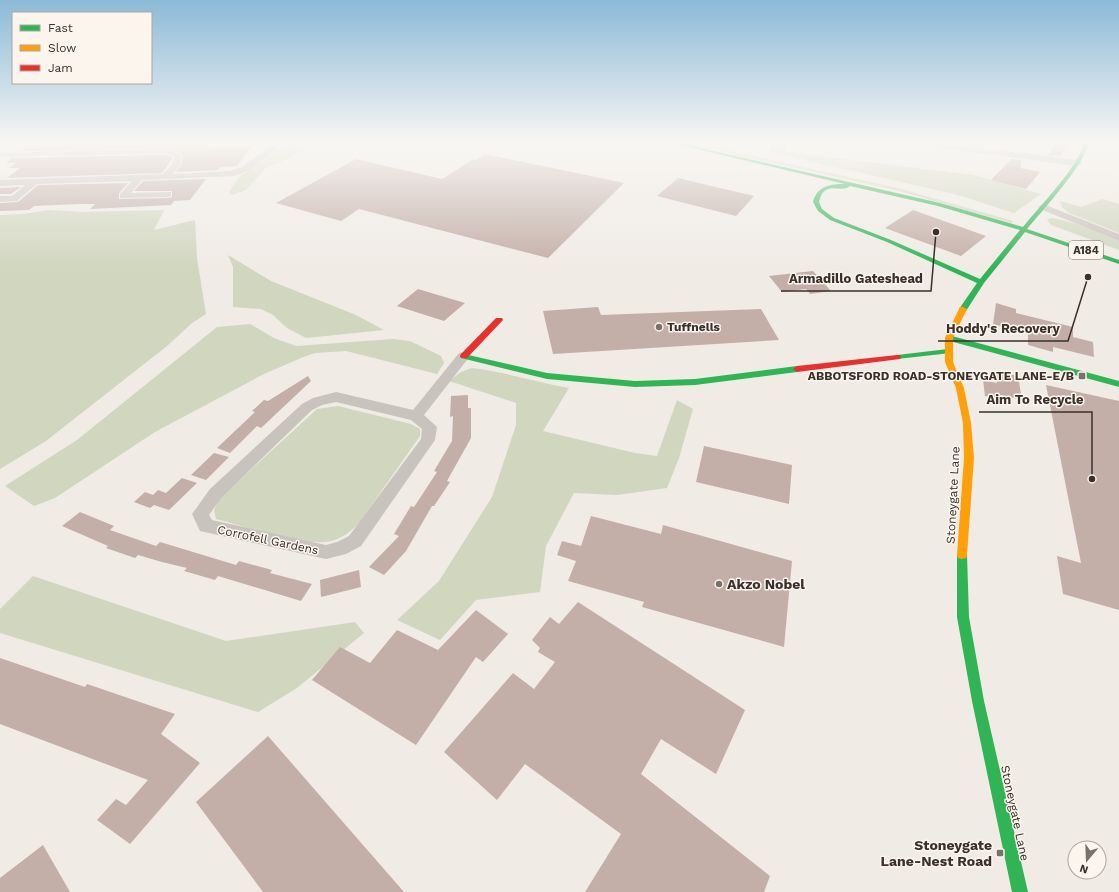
<svg xmlns="http://www.w3.org/2000/svg" width="1119" height="892" font-family="'Work Sans',sans-serif">
<style>
.green{fill:#d1d6bf}
.building{fill:#c3afa7}
.lines{fill:none;stroke-linecap:round;stroke-linejoin:round}
.street{fill:#c9c3be;fill-rule:evenodd}
.fast{fill:#30b455;fill-rule:evenodd}
.slow{fill:#ff9f0a;fill-rule:evenodd}
.jam{fill:#e5322d;fill-rule:evenodd}
.poi-dot{fill:#7a716c;stroke:#fbf5ee;stroke-width:1.5}
.labels{text-anchor:middle;dominant-baseline:central;stroke-width:3;stroke-linejoin:round;paint-order:stroke}
.shield{fill:#fbf5ee;stroke:#756b66;stroke-width:1}
.shield-label{font-size:11px;font-weight:bold;fill:#3b302b}
.poi-label{font-size:12px;font-weight:bold;fill:#3b302b;stroke:#fbf5ee;text-anchor:start}
.street-label{font-size:12px;fill:#3b302b;stroke:#fbf5ee}
.near-poi-label{font-size:14px;font-weight:bold;fill:#3b302b;stroke:#fbf5ee;text-anchor:start}
.leader{fill:none;stroke:#3b302b;stroke-width:1.5}
.callout-dot{fill:#3b302b;stroke:#fbf5ee;stroke-width:1.5}
.callout-label{font-size:13px;text-anchor:middle;font-weight:bold;fill:#3b302b;stroke:#fbf5ee;stroke-width:3;stroke-linejoin:round;paint-order:stroke}
</style>
<rect width="100%" height="100%" fill="#f0ebe5"/>
<g class="green">
<polygon points="288,143 313,143 292,157 266,168 246,190 232,195 229,192 239,177"/>
<polygon points="684,143 694,143 898,188 1013,221 1012,223 895,190"/>
<polygon points="772,143 786,143 785,152 974,175 1041,194 1014,213 958,195 770,152"/>
<polygon points="1103,199 1119,204 1119,233 1069,213 1062,207 1060,201 1081,207"/>
<polygon points="49,210 83,212 164,210 154,230 195,220 197,258 206,314 192,323 167,346 46,441 0,469 0,215 23,214"/>
<polygon points="1053,218 1077,224 1119,241 1119,250 1051,225 1047,219"/>
<polygon points="228,255 271,281 356,315 384,330 306,338 287,328 273,315 261,309 233,307 233,267"/>
<polygon points="250,324 274,338 296,346 393,339 410,341 441,356 444,363 437,374 346,351 315,353 301,358 264,374 155,432 55,498 34,506 5,486 77,440 217,327"/>
<path d="M472 368C505 372 536 382 569 388L543 431 635 453 657 456 677 400 693 409 679 458 667 488 617 495 574 493 546 546 540 592 476 600 440 640 397 620 439 581 492 497 516 425V403L449 381 461 372Z"/>
<path d="M338 406 411 424 420 429V436L359 523C351 531 343 538 331 541 305 548 244 526 216 519L214 510 220 498 317 409Z"/>
<polygon points="33,576 226,641 355,622 364,633 297,688 258,712 0,633 0,609"/>
</g>
<g class="building">
<polygon points="94,143 208,143 204,148 252,146 237,166 220,167 218,170 176,172 182,164 183,154 166,148 21,151 29,145"/>
<polygon points="1055,143 1068,143 1061,156 1048,155"/>
<polygon points="485,154 624,183 548,258 359,209 341,221 276,203 356,159 442,179 472,160 476,160"/>
<polygon points="165,155 172,157 172,159 162,173 7,178 20,168 9,168 16,163 6,163 12,158"/>
<polygon points="1011,159 1021,160 1021,168 1040,172 1026,189 991,180"/>
<polygon points="678,178 754,196 736,216 657,196"/>
<polygon points="206,179 190,200 174,201 171,205 90,209 95,204 80,204 34,206 29,210 0,211 0,203 18,202 38,185 128,183 119,193 119,199 168,198 172,197 172,191 134,191 143,181"/>
<polygon points="0,187 0,188 21,187 11,194 0,194"/>
<polygon points="913,210 986,236 961,256 885,228"/>
<polygon points="813,271 831,291 810,294 806,289 782,292 769,276"/>
<polygon points="418,289 465,303 444,321 397,306"/>
<polygon points="996,303 1016,309 1016,313 1073,327 1073,337 1093,342 1094,357 1053,347 1053,352 1028,345 1028,333 993,324"/>
<polygon points="598,307 601,315 761,309 779,340 553,354 543,311"/>
<polygon points="996,371 1018,376 1022,400 1000,395 1001,399 985,396 983,380 997,383"/>
<polygon points="308,376 311,381 261,428 257,426 230,453 217,448 255,412 252,411 264,400 268,401"/>
<polygon points="1046,385 1119,401 1119,610 1063,594 1057,556 1081,563"/>
<polygon points="468,395 468,408 471,408 471,438 447,481 450,482 434,506 432,506 406,551 384,575 369,567 399,536 394,534 411,506 414,507 437,472 434,471 452,441 453,416 450,417 451,396"/>
<polygon points="704,446 792,465 789,504 696,482"/>
<polygon points="214,453 229,457 206,480 191,475"/>
<polygon points="182,478 197,483 169,510 154,505 150,508 134,502 145,492 153,495 158,490 166,493"/>
<polygon points="80,512 114,526 110,530 156,546 160,542 236,565 239,561 272,570 270,573 312,584 301,601 218,576 215,580 184,571 187,568 162,562 138,555 135,558 106,548 108,546 62,526"/>
<polygon points="591,516 661,534 663,525 792,561 784,647 642,607 644,602 568,581 576,561 557,555 562,541 581,546"/>
<polygon points="359,570 361,587 321,597 320,580"/>
<polygon points="578,602 745,710 716,774 661,739 641,774 770,876 764,892 585,892 621,834 525,764 497,800 444,752 513,673 534,689 555,662 538,652 540,648 532,640 550,617 559,624"/>
<polygon points="476,610 508,634 483,662 476,657 416,745 312,680 340,647 370,663 397,630 438,650"/>
<polygon points="0,658 85,687 87,684 175,714 161,734 200,763 130,844 97,820 116,799 126,805 148,780 0,724"/>
<polygon points="268,736 404,892 263,892 196,802"/>
<polygon points="43,845 70,892 0,892 0,878"/>
</g>
<g class="lines">
<g class="street">
<path d="M275 143H284L248 171 235 176 142 180 131 193 171 192V196L168 197 120 198V194L132 181 37 184 17 201 0 202V196H12L25 185 0 186V180L163 174C168 169 174 164 174 156L165 153 0 157V153L166 149 182 155 181 164 173 174 231 171 242 167Z"/>
<polygon points="916,143 937,143 1078,160 1082,163 1078,166 920,145"/>
<polygon points="1043,204 1119,234 1119,241 1040,209 1038,207"/>
<path d="M464 352 469 353 470 356 424 415 437 427 435 440 361 546 346 554 326 559 200 531 192 514 210 489 302 404 313 398 336 392 413 410 459 353ZM336 402 411 420 422 429 421 439 349 536 337 542 326 545 212 520 209 515 222 497 312 410 322 405Z"/>
</g>
<g class="fast">
<path d="M673 143H680L940 203 1023 227C1039 207 1079 166 1084 143H1088C1087 162 1042 211 1027 229L1119 260V264L1025 232 984 283 966 311H960L959 309 977 283 887 242 830 220 818 211 813 202C817 186 830 184 845 184L675 144ZM850 186 938 206 1020 230 980 279 891 240 834 218 822 209 819 202C824 179 841 194 850 186Z"/>
<polygon points="946,336 952,336 1119,381 1119,387 946,340"/>
<polygon points="948,349 951,349 951,353 897,359 893,357 897,355"/>
<polygon points="461,354 464,354 547,373 635,381 695,379 797,366 801,369 797,372 695,385 635,387 547,379 461,358 460,356"/>
<polygon points="962,551 966,552 967,555 969,617 984,701 1028,892 1012,892 972,701 957,617 957,555 958,552"/>
</g>
<polygon class="slow" points="960,307 963,307 967,309 953,338 953,362 964,388 971,423 974,458 967,555 966,558 962,559 958,558 957,555 964,458 963,423 956,388 945,362 945,338"/>
<g class="jam">
<polygon points="496,318 502,318 503,320 467,358 461,358 460,356 461,354"/>
<polygon points="897,355 900,355 901,357 900,359 797,372 793,369 797,366"/>
</g>
</g>
<linearGradient id="sky" x2="0" y2="1"><stop stop-color="#8bbad8"/><stop offset="0.53" stop-color="#f8f6f3"/><stop offset="1" stop-color="#f8f6f3" stop-opacity="0"/></linearGradient>
<rect width="1119" height="268" fill="url(#sky)"/>
<g class="poi-dot">
<circle cx="659" cy="327" r="4"/>
<rect x="1078" y="372" width="8" height="8" rx="2"/>
<circle cx="719" cy="584" r="4"/>
<rect x="996" y="849" width="8" height="8" rx="2"/>
</g>
<g class="labels">
<rect class="shield" x="1069" y="241" width="34" height="18" rx="3"/>
<g class="shield-label">
<text x="1086" y="250">A184</text>
</g>
<g class="poi-label">
<text x="667" y="327">Tuffnells</text>
<text x="1074" y="376" text-anchor="end">ABBOTSFORD ROAD-STONEYGATE LANE-E/B</text>
</g>
<g class="street-label">
<text transform="translate(953 495) rotate(-87)">Stoneygate Lane</text>
<text transform="translate(268 540) rotate(12)">Corrofell Gardens</text>
<text transform="translate(1015 813) rotate(78)">Stoneygate Lane</text>
</g>
<g class="near-poi-label">
<text x="727" y="584">Akzo Nobel</text>
<text x="992" y="845" text-anchor="end">Stoneygate<tspan x="992" dy="16">Lane-Nest Road</tspan></text>
</g>
</g>
<path class="leader" d="M936 232L931 291H781M1088 277L1068 341H938M1092 479L1092 412H979"/>
<g class="callout-dot">
<circle cx="936" cy="232" r="4"/>
<circle cx="1088" cy="277" r="4"/>
<circle cx="1092" cy="479" r="4"/>
</g>
<g class="callout-label">
<text x="856" y="283">Armadillo Gateshead</text>
<text x="1003" y="333">Hoddy's Recovery</text>
<text x="1035" y="404">Aim To Recycle</text>
</g>
<rect x="12" y="12" width="140" height="72" fill="#fbf5ee" stroke="#aea6a0"/>
<rect x="20" y="25" width="20" height="6" fill="#30b455" stroke="#aea6a0"/>
<text x="48" y="32" font-size="12" fill="#3b302b">Fast</text>
<rect x="20" y="45" width="20" height="6" fill="#ff9f0a" stroke="#aea6a0"/>
<text x="48" y="52" font-size="12" fill="#3b302b">Slow</text>
<rect x="20" y="65" width="20" height="6" fill="#e5322d" stroke="#aea6a0"/>
<text x="48" y="72" font-size="12" fill="#3b302b">Jam</text>
<g transform="translate(1087 860) rotate(199)"><circle r="19" fill="#fbf5ee" stroke="#aea6a0"/>
<path d="M0-3L7 15L0 10L-7 15Z" fill="#7a716c"/>
<text y="-6" font-size="11" font-weight="bold" text-anchor="middle" fill="#3b302b">N</text>
</g>
</svg>
